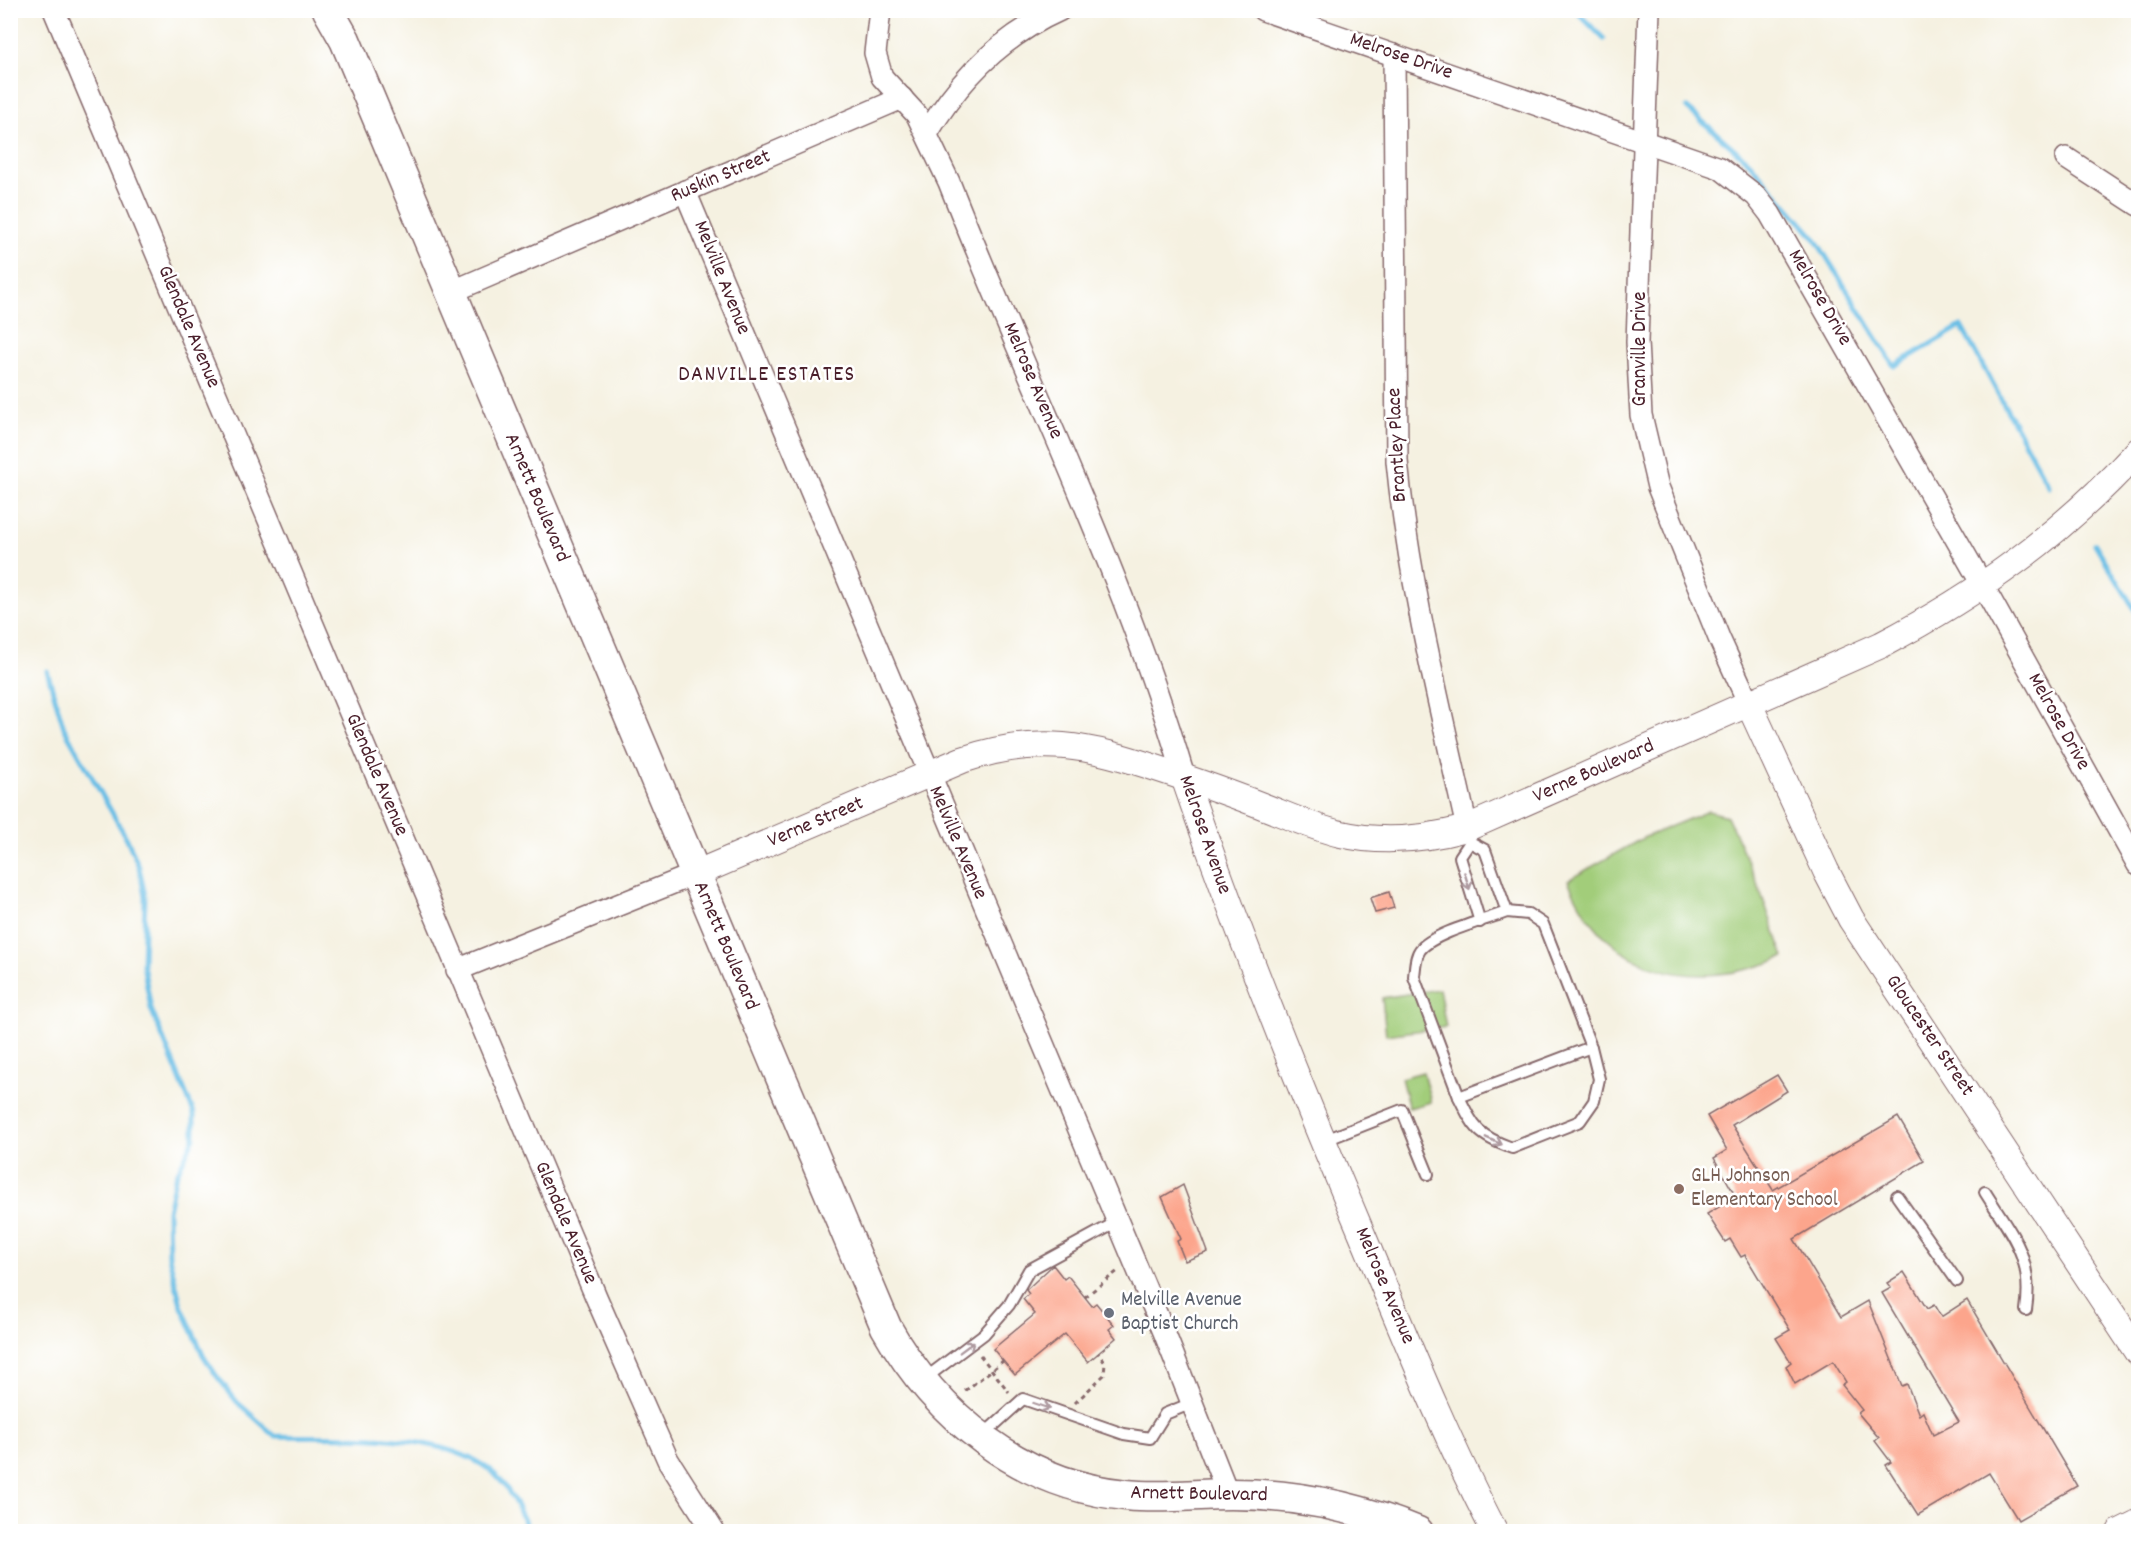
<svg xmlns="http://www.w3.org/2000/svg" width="2149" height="1542" font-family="Dekko,sans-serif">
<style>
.green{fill:#a2cd7a;stroke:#767652;stroke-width:1.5}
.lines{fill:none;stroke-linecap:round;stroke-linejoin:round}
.stream{stroke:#69bee5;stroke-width:5}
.building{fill:#fca58c}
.service-casing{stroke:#86686b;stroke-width:14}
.minor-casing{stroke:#86686b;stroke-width:24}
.tertiary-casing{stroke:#86686b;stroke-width:28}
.secondary-casing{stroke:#86686b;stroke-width:33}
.path{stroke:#86686b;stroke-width:3;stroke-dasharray:4.5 4.5;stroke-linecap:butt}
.service{stroke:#fff;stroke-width:10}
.minor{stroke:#fff;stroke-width:21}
.tertiary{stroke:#fff;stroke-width:26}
.secondary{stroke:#fff;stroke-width:30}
.oneway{stroke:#ae9aa0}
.education-dot{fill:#8d6e63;stroke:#fff;stroke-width:2}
.worship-dot{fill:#6b7280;stroke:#fff;stroke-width:2}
.labels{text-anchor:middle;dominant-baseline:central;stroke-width:5;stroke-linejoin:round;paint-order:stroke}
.street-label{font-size:21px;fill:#4a1f2b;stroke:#fff}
.education-label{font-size:21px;fill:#785e54;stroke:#fff;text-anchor:start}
.worship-label{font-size:21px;fill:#5b616d;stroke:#fff;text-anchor:start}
.neighbourhood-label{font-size:22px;letter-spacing:1.5px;fill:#4a1f2b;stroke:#fff}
</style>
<rect width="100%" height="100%" fill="#fff"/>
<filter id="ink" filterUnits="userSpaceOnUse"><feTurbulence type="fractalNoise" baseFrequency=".0167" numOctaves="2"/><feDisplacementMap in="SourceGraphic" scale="12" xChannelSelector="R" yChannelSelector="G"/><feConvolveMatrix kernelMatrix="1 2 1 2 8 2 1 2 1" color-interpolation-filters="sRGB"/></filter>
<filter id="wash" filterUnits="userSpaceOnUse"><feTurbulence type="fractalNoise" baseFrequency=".008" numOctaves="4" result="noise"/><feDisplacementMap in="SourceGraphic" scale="24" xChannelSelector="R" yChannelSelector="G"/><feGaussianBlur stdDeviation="1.35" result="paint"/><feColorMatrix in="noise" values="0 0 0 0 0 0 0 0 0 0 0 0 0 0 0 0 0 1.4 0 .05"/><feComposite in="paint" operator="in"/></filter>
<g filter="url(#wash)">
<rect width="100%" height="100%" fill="#f5f1e1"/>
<g class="green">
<path d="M1708 811 1727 816 1755 877 1784 957C1695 995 1607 975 1568 880L1643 838Z"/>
<polygon points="1439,989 1446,1027 1386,1035 1382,998"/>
<polygon points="1423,1072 1431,1102 1409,1108 1401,1078"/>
</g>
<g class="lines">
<g class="stream">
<polyline points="1575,10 1604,39"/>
<polyline points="1687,108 1749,162 1814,237 1894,366 1961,326 2049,487"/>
<polyline points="2095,544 2138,615"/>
<path d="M47 671 64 728 127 839 139 867 145 896 143 964 151 1009 194 1113V1138L175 1178 168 1211 169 1257 181 1305 203 1355 216 1375 237 1402 275 1436C339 1438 436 1430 490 1470 509 1485 519 1511 530 1532"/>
</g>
</g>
<g id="blocks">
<g class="building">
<polygon points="1389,892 1394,908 1375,913 1370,898"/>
<polygon points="1777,1075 1787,1091 1732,1125 1773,1190 1898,1117 1924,1161 1794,1239 1841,1317 1868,1301 1902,1386 1907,1384 1919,1415 1923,1412 1933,1435 1959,1422 1882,1293 1891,1288 1887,1283 1904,1272 1927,1309 1934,1305 1941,1317 1967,1300 2077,1486 2018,1520 1989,1473 1918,1515 1886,1465 1891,1462 1875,1441 1879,1438 1858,1413 1862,1410 1842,1385 1846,1382 1833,1361 1795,1384 1786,1366 1791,1362 1776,1338 1790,1330 1745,1255 1741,1257 1730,1239 1725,1242 1707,1214 1736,1197 1714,1158 1727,1150 1707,1116"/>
<polygon points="1183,1185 1208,1252 1185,1261 1177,1241 1181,1239 1162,1197"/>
<polygon points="1053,1265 1064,1279 1068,1276 1092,1306 1096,1303 1114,1325 1109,1329 1116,1338 1088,1362 1065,1334 1015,1375 993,1349 1035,1314 1023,1299 1029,1294 1026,1290"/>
</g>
</g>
</g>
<g filter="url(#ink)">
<use href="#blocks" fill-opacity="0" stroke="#86686b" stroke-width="1.5"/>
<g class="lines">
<g class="service-casing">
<g id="service">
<polyline points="1467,828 1470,842 1460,857 1480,922"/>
<polyline points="1470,842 1485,850 1507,912"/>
<path d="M1507 912 1528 914 1543 924 1591 1047 1459 1097 1414 977C1415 968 1415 957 1420 950 1433 933 1485 920 1507 912Z"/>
<path d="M1459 1097C1474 1128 1478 1136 1512 1148L1580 1121 1594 1101 1599 1079 1591 1047"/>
<polyline points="1323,1141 1402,1110 1428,1174"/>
<path d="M1985 1192C2011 1234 2034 1257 2026 1310"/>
<polyline points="1897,1196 1957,1281"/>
<polyline points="923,1380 984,1334 1009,1305 1029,1270 1117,1222"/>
<polyline points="982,1436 1023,1399 1124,1434 1150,1438 1165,1414 1192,1403"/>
</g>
</g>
<g class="minor-casing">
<g id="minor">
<polyline points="54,10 597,1299 668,1460 714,1532"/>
<path d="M880 10 875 53 882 77 917 115 949 182C1027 381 1124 572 1184 777"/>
<polyline points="1263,10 1720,168 1756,196 1770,214 1983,586 2138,865"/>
<polyline points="1649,10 1637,342 1641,415 1658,487 1719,638 1749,704"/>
<path d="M1394 55 1397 461C1409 585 1440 706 1467 828"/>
<path d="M928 132C960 78 1002 36 1060 10"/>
<polyline points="2066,158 2138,205"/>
<polyline points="685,191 1164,1332 1228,1494"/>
<polyline points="449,293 902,98"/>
<polyline points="457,970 695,874"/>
</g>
</g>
<g class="tertiary-casing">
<g id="tertiary">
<polyline points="1749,704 1826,871 1851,919 2138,1353"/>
<path d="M1184 777C1237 932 1298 1083 1362 1234 1404 1334 1444 1435 1495 1532"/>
<path d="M695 874 962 760C1040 734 1087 745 1162 770 1195 781 1227 792 1260 805 1286 815 1314 828 1341 834 1384 844 1426 839 1467 828L1881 645C1980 593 2062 534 2138 451"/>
<polyline points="2120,1532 2138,1523"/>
</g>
</g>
<g class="secondary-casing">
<path id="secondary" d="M328 10 345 40 886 1327C936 1416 1021 1485 1126 1495 1162 1499 1196 1494 1231 1494 1296 1494 1358 1507 1418 1532"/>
</g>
<g class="path">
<polyline points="1085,1297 1119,1270"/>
<polyline points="980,1355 1009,1392"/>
<polyline points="965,1391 1003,1361"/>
<polyline points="1075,1403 1104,1375 1105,1363 1098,1353"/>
</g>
<use href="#service" class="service"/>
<use href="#minor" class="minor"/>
<use href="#tertiary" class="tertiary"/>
<use href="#secondary" class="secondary"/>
</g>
<defs><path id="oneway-shaft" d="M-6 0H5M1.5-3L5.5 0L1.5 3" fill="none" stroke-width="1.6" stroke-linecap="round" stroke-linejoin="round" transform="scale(1.5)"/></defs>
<g class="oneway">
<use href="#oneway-shaft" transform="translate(1467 881) rotate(73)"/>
<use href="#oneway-shaft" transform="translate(1494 1141) rotate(24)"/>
<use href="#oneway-shaft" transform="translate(967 1347) rotate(-37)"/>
<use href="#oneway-shaft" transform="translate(1042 1406) rotate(19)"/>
</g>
</g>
<circle class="education-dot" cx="1679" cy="1189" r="6"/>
<circle class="worship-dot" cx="1109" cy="1313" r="6"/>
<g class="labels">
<g class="street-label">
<text transform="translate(1401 57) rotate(19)">Melrose Drive</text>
<text transform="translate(721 177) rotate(-23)">Ruskin Street</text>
<text transform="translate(721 278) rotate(68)">Melville Avenue</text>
<text transform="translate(1819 298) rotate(60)">Melrose Drive</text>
<text transform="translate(188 327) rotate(67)">Glendale Avenue</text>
<text transform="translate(1641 349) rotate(-90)">Granville Drive</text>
<text transform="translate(1032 381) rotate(67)">Melrose Avenue</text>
<text transform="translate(1398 445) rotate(-93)">Brantley Place</text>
<text transform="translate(536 498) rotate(67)">Arnett Boulevard</text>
<text transform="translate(2058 722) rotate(61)">Melrose Drive</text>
<text transform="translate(1594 772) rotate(-24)">Verne Boulevard</text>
<text transform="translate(376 775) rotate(67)">Glendale Avenue</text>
<text transform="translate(816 823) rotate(-23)">Verne Street</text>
<text transform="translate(1204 835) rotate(71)">Melrose Avenue</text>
<text transform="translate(957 843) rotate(67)">Melville Avenue</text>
<text transform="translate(725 946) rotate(67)">Arnett Boulevard</text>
<text transform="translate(1929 1036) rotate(56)">Gloucester Street</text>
<text transform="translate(565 1223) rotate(67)">Glendale Avenue</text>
<text transform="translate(1384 1286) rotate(67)">Melrose Avenue</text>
<text transform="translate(1199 1495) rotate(1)">Arnett Boulevard</text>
</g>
<g class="education-label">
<text x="1691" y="1177">GLH Johnson<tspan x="1691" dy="24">Elementary School</tspan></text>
</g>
<g class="worship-label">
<text x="1121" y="1301">Melville Avenue<tspan x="1121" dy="24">Baptist Church</tspan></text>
</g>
<g class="neighbourhood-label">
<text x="767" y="375">DANVILLE ESTATES</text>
</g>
</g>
<rect width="2149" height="1542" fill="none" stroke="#fff" stroke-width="36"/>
</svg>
